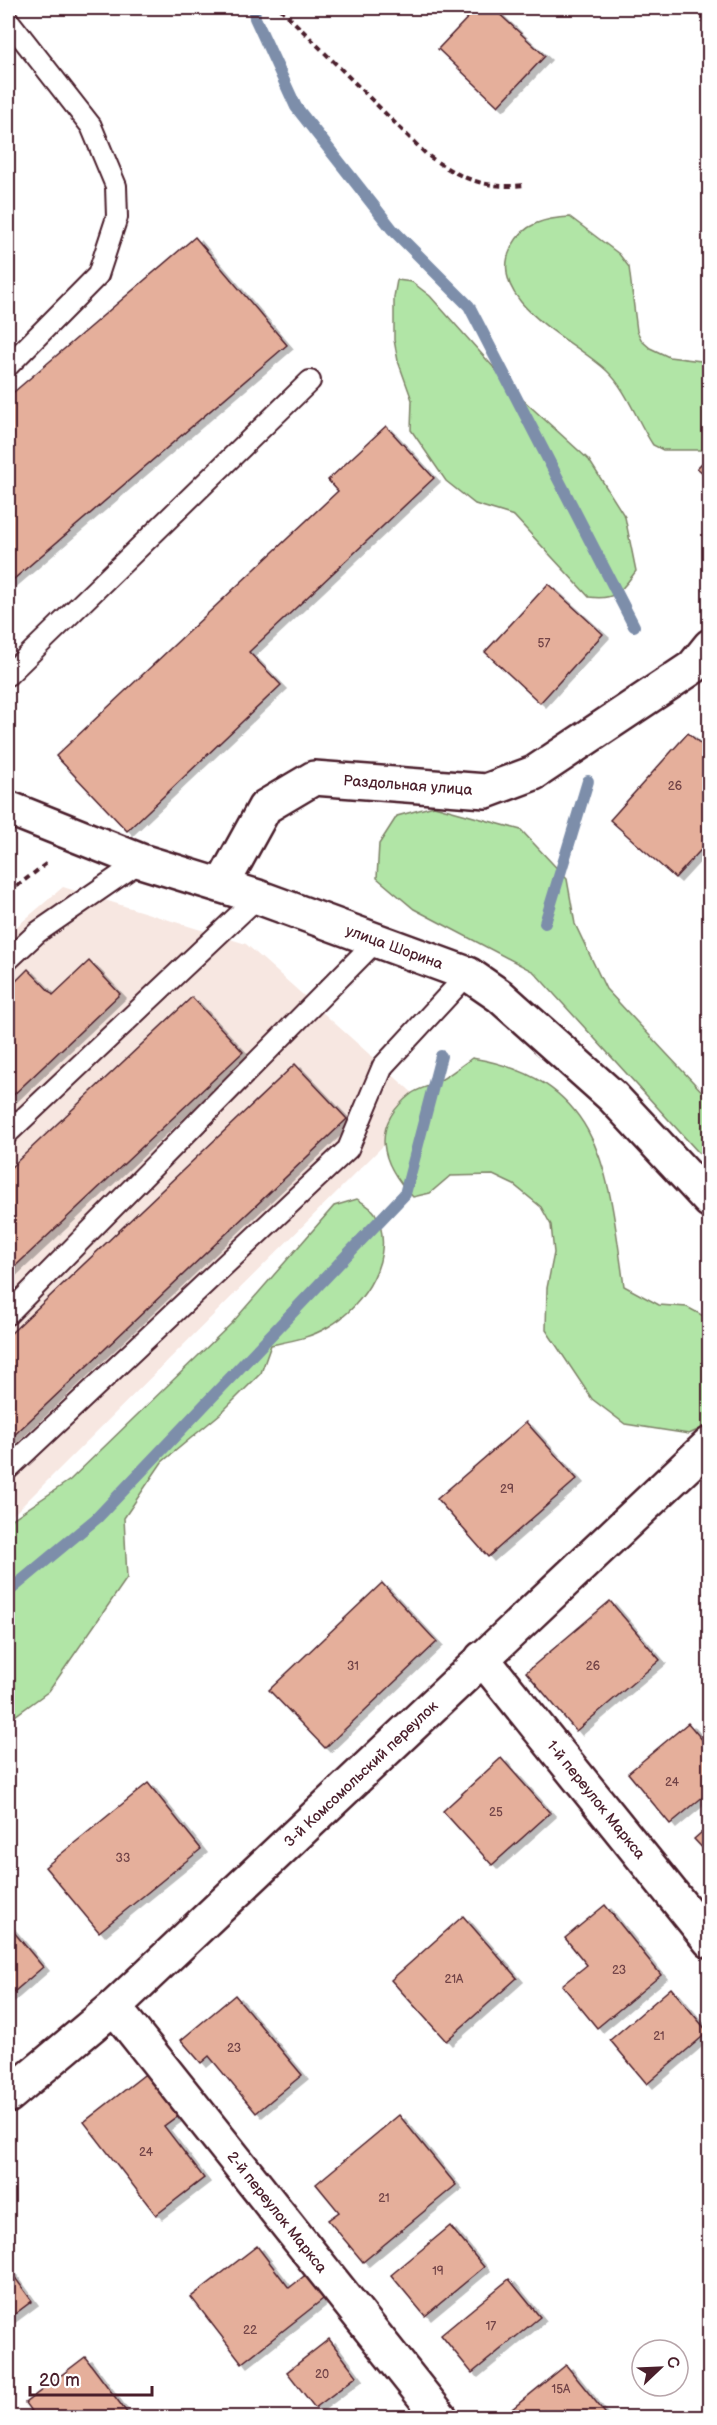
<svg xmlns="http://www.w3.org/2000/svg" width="717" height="2425" font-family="'Balsamiq Sans',sans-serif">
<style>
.built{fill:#f7e7e1}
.green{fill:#b1e5a6;stroke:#7e8268;stroke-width:1.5}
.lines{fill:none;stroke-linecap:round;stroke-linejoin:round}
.stream{stroke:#7d8eaa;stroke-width:12}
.building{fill:#e5af9b;stroke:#4a1f2b;stroke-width:1.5;filter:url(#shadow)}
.service-casing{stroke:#4a1f2b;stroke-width:24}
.minor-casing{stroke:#4a1f2b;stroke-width:38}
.path{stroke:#4a1f2b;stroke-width:4;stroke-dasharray:6 4.5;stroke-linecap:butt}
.service{stroke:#fff;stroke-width:20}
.minor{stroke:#fff;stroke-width:33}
.labels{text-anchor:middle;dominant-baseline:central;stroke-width:4.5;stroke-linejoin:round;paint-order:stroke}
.number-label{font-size:12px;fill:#714347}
.street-label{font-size:15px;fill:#4a1f2b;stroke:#fff}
</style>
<defs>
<filter id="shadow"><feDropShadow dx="6" dy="4" stdDeviation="0" flood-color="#0004"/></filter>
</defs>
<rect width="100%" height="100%" fill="#fff"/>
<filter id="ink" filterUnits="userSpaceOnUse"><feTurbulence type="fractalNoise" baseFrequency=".0167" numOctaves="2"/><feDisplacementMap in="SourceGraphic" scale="12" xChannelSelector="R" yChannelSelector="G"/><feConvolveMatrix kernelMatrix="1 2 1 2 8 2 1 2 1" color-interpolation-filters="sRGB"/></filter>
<g filter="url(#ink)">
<polygon class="built" points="63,887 246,944 425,1104 8,1520 8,934"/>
<g class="green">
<path d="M570 217 619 254 629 267 637 331 642 341 650 348 669 357 709 362V450H663L653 445C637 421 627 390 607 371 575 340 483 302 512 246 524 223 546 218 570 217Z"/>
<path d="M397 280 412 282 430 296 521 398 589 460 625 517 636 571C621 591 616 601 589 597L514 516 475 504 446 481 411 430 412 400 398 361 394 340V297Z"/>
<polygon points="434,806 521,830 567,879 575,924 606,989 709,1099 709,1164 534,972 414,909 377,878 379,844 397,816"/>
<path d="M472 1058C605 1080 608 1175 624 1286L659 1305 687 1307 709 1319 707 1426 689 1434 625 1424 592 1399 546 1330 547 1288 554 1253 551 1225 541 1207 514 1185 493 1175 450 1176 430 1193 413 1197C380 1163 370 1126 411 1094 419 1088 429 1087 437 1082 449 1076 461 1066 472 1058Z"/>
<path d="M357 1199C363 1203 371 1207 375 1213 398 1254 364 1307 328 1327 310 1338 291 1341 271 1345L261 1373 220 1414 162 1462 124 1518 127 1578 49 1691 8 1721V1522L70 1480 232 1323 334 1206Z"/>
</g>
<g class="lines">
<g class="stream">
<polyline points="254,8 255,18 296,107 392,229 469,306 634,626"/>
<polyline points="545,923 588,781"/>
<polyline points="8,1592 97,1518 405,1194 441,1056"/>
</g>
</g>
<g class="building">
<polygon points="477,8 493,8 545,56 498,106 438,49"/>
<polygon points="195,237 287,345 8,584 8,397"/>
<polygon points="386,426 434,478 249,652 281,685 127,831 56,756 338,491 328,480"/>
<polygon points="710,455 710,479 697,468"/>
<polygon points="548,584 603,634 540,703 485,652"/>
<polygon points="688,733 710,752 710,840 675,878 610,820"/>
<polygon points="89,961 120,994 8,1100 8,989 28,969 53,995"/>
<polygon points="192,997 243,1052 8,1273 8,1170"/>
<polygon points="295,1064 347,1119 8,1441 8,1336"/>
<polygon points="526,1422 577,1479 488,1557 437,1499"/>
<polygon points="382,1583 437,1642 325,1748 269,1690"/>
<polygon points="610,1601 660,1660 576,1731 526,1672"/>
<polygon points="688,1723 710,1749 710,1791 670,1824 628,1773"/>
<polygon points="501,1758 550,1813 492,1865 443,1811"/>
<polygon points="148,1783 201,1849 99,1932 45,1867"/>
<polygon points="710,1825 710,1856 694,1839"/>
<polygon points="605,1905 661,1975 597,2028 562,1985 587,1965 565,1938"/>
<polygon points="463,1916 517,1978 446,2041 391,1980"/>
<polygon points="8,1925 43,1967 8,1997"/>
<polygon points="671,1988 708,2032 647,2084 610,2040"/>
<polygon points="235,1995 302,2075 256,2113 209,2056 201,2063 181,2040"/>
<polygon points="148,2072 180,2114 164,2126 204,2178 156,2215 84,2122"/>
<polygon points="399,2115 456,2185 363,2262 328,2220 339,2212 316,2184"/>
<polygon points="710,2137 710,2151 703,2143"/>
<polygon points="450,2226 484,2267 425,2316 391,2275"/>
<polygon points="257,2246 289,2288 313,2269 332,2292 242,2363 191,2297"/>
<polygon points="8,2268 32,2301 8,2319"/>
<polygon points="509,2279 540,2317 472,2373 441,2335"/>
<polygon points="329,2339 357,2376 315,2408 287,2372"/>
<polygon points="85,2357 131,2418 36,2418 25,2403"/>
<polygon points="566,2365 609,2418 509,2418 506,2414"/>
</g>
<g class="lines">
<g class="service-casing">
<g id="service">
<polyline points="8,20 91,126 116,186 117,217 98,275 8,366"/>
<polyline points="8,675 310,381"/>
<polyline points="8,960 38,932 141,861"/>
<polyline points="8,1133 258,897"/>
<polyline points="8,1314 377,940"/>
<polyline points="8,1469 348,1149 383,1066 468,974"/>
</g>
</g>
<g class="minor-casing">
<g id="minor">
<path id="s1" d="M8 808 141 861 258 897 468 974 500 996 613 1097 710 1201"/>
<path id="s2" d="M222 885 265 807 314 778 486 791 534 773 693 667 710 646"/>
<path id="s3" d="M482 1658 710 1941"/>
<path id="s4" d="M114 2007 441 2418"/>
<path id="s5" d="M8 2096 114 2007 710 1444"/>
</g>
</g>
<g class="path">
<path d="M280 8 426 154C457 177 485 190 524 185"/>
<polyline points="8,893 47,863"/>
</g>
<use href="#service" class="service"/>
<use href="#minor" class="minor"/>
</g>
</g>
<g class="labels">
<g class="number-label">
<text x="544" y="643">57</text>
<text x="675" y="786">26</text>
<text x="507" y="1489">29</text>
<text x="353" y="1666">31</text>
<text x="593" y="1666">26</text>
<text x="672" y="1782">24</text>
<text x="496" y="1812">25</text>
<text x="123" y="1858">33</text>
<text x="619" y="1970">23</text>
<text x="454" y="1979">21А</text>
<text x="659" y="2036">21</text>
<text x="234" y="2048">23</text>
<text x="146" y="2152">24</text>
<text x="384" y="2198">21</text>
<text x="438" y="2271">19</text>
<text x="491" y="2326">17</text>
<text x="250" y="2330">22</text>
<text x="322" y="2374">20</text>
<text x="561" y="2389">15А</text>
</g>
<g class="street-label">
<text stroke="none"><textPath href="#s2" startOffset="240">Раздольная улица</textPath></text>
<text stroke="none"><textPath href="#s1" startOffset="411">улица Шорина</textPath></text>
<text stroke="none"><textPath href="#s5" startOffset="478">3-й Комсомольский переулок</textPath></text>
<text stroke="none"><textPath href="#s3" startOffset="182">1-й переулок Маркса</textPath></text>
<text stroke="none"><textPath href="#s4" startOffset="262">2-й переулок Маркса</textPath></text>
</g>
</g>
<rect width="717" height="2425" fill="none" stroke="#fff" stroke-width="30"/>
<rect x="15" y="15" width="687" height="2395" fill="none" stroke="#4a1f2b" stroke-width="2" filter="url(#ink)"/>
<g transform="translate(660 2368) rotate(67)"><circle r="28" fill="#ffffff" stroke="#b7a5aa" stroke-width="1.5"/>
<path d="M0-4.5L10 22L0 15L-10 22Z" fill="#4a1f2b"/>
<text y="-9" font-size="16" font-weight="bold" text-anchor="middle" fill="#4a1f2b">С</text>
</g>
<path d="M30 2386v9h122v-9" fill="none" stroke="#4a1f2b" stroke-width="3"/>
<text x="39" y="2386" font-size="18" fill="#4a1f2b" stroke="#ffffff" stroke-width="4.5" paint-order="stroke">20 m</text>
</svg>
